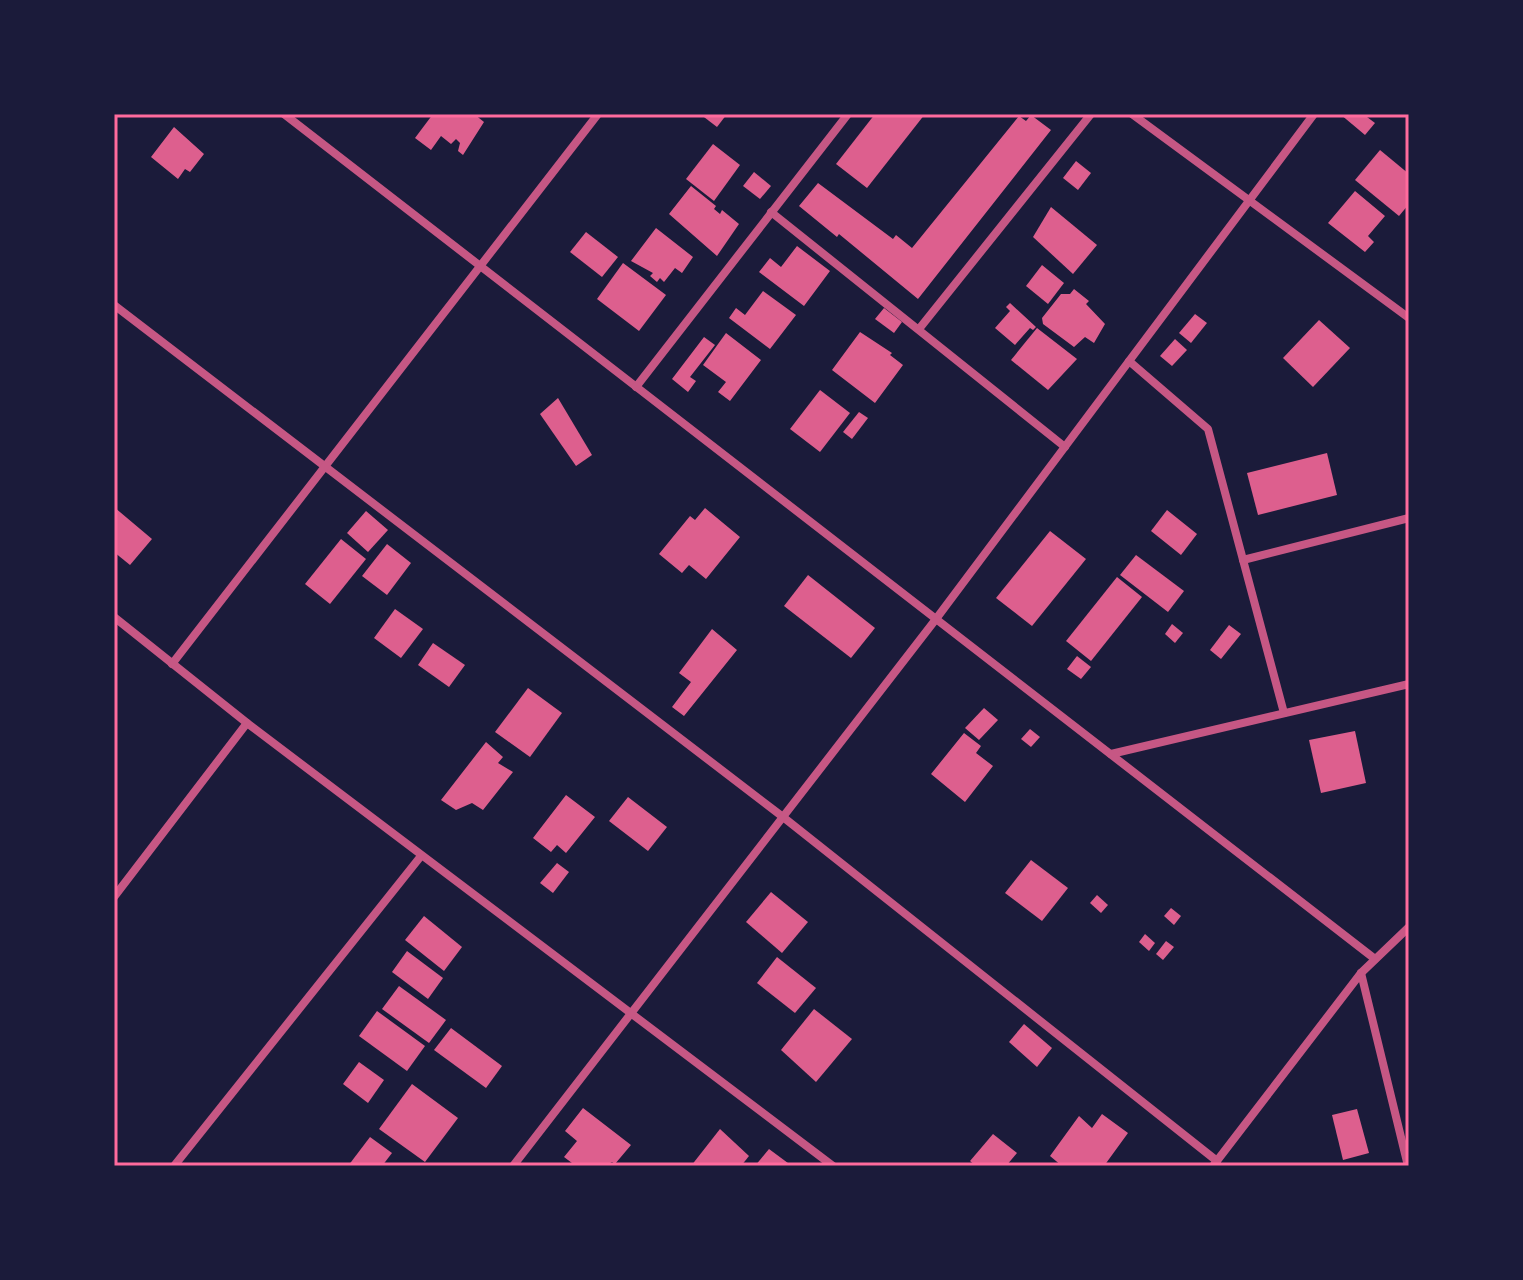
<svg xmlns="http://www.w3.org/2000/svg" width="1523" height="1280" font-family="'Work Sans',sans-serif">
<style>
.building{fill:#dd5f8e}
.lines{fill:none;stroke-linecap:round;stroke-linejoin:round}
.minor{stroke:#c65784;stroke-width:8}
.neatline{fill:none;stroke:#ff6b9d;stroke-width:3}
</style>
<rect width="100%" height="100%" fill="#1b1b3a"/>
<g class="building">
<polygon points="433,114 474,114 484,122 463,155 458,151 460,143 456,139 451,144 441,136 431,150 415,138"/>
<polygon points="700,114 727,114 717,127"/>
<polygon points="875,114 925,114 867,188 836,164"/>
<polygon points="1340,114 1363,114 1375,123 1365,135"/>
<polygon points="1031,115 1051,130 918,299 839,234 837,237 799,206 818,183 893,239 896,235 912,248 1019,116 1026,121"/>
<polygon points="174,127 204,154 190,172 185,169 178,179 151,157"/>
<polygon points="713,144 740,165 714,201 686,179"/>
<polygon points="1380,150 1409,174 1409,204 1399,216 1355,180"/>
<polygon points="1076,161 1091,173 1078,190 1063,178"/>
<polygon points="754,172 771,186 760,199 743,186"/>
<polygon points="691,186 716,206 714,209 720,214 722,210 739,224 717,256 669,214"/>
<polygon points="1355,191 1385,216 1368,236 1374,242 1365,252 1328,223"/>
<polygon points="1051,207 1097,245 1073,274 1033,237"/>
<polygon points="656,228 693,257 682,273 675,268 664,282 660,278 657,282 650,276 653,273 631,261"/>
<polygon points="586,232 618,257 602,277 570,252"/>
<polygon points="797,246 830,271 804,306 759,272 770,258 781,267"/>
<polygon points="623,263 666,295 639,331 597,299"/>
<polygon points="1042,265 1064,283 1048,304 1026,286"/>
<polygon points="1074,289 1089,301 1086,304 1105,324 1094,343 1085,337 1074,347 1043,324 1042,318 1061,294 1070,294"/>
<polygon points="763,291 796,315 770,349 729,318 736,308 745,315"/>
<polygon points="1010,303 1036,327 1033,330 1030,328 1015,345 995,328 1010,311 1006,307"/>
<polygon points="884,308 902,322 894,333 875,319"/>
<polygon points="1195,314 1207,323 1191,343 1179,333"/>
<polygon points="1319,320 1350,348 1313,387 1283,358"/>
<polygon points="1037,328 1077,359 1048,390 1011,360"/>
<polygon points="860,332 892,353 890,355 903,365 875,403 832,370"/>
<polygon points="726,333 761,360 730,401 718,392 726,382 703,365"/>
<polygon points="704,337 715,345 690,377 696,381 688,392 672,379"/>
<polygon points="1175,339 1187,350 1172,366 1160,356"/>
<polygon points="820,390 850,413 820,452 790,429"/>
<polygon points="558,398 592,455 576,466 540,414"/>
<polygon points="859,412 868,418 852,439 843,432"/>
<polygon points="1327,453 1337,495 1258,515 1247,473"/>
<polygon points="114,507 152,539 130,565 114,552"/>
<polygon points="705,508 740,537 706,579 689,565 682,573 659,554 690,516 695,520"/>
<polygon points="1167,510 1197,534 1181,555 1151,531"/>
<polygon points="366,511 388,530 368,552 347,533"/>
<polygon points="1050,531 1086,559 1032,626 996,598"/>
<polygon points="341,539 366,559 330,604 305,584"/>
<polygon points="387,544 411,563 387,595 362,576"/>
<polygon points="1136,555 1184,591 1168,612 1120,575"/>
<polygon points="808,575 875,628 851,658 784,606"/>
<polygon points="1117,577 1142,597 1091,661 1066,641"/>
<polygon points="395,609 423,629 401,658 374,638"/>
<polygon points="1172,624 1183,633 1175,643 1165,634"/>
<polygon points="1229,625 1241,634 1221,659 1210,650"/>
<polygon points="712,629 737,650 684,716 672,707 691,682 679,673"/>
<polygon points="433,643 465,665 449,687 418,665"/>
<polygon points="1077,656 1091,667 1081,679 1067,669"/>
<polygon points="528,688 562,713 530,757 495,732"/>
<polygon points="984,708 998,720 979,740 965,728"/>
<polygon points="1030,729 1040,737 1031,747 1021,739"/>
<polygon points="1355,731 1366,783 1321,793 1309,740"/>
<polygon points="964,733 981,746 976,753 993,766 965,802 931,774"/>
<polygon points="486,742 503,757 498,763 513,772 483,810 472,803 456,810 441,800"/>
<polygon points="566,795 595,817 566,853 557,845 551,852 533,838"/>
<polygon points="628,797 667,827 648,851 609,821"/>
<polygon points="1031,860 1068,888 1042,921 1005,893"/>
<polygon points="557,863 569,872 553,893 540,883"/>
<polygon points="771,892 808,922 782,953 746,922"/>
<polygon points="1097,895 1108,905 1101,913 1090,903"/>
<polygon points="1171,908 1181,916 1174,925 1164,916"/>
<polygon points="424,916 462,947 444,971 405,940"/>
<polygon points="1145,934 1155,943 1149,951 1139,942"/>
<polygon points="1166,941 1174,947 1163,960 1156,954"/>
<polygon points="407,951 443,978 428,999 392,972"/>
<polygon points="777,957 816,988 795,1013 757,983"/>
<polygon points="399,986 446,1020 429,1043 382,1009"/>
<polygon points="814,1009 852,1039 816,1082 781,1050"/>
<polygon points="377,1011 425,1046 407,1071 359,1036"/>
<polygon points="1024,1024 1052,1048 1037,1067 1009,1042"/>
<polygon points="451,1028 502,1066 486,1088 434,1050"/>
<polygon points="359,1062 384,1080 368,1103 343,1084"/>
<polygon points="412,1084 458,1118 425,1162 379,1129"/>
<polygon points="583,1108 631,1145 615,1164 612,1162 605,1166 576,1166 564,1157 577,1141 565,1131"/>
<polygon points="1357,1109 1369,1153 1343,1160 1332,1115"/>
<polygon points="1102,1114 1128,1133 1104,1166 1062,1166 1050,1156 1079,1116 1092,1128"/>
<polygon points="720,1129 749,1156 741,1166 691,1166"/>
<polygon points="993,1134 1017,1153 1006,1166 976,1166 970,1161"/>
<polygon points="370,1137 392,1153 382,1166 348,1166"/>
<polygon points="769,1149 792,1166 755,1166"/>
</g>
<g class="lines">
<g class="minor">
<polyline points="284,114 1375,959"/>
<polyline points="1132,114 1409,318"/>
<polyline points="771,212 1065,447"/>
<polyline points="114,305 783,817 1217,1161"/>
<polyline points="919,329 1091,114"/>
<polyline points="1129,361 1208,429 1284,713"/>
<polyline points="636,387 848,114"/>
<polyline points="1243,560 1409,518"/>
<polyline points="114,617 247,723 833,1166"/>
<polyline points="172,664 598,114"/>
<polyline points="1111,754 1409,684"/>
<polyline points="114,897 247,723"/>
<polyline points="1361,973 1408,1166"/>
<polyline points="174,1166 421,856"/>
<polyline points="513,1166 936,619 1314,114"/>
<polyline points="1213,1166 1361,973 1409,927"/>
</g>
</g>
<rect width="1523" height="1280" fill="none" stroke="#1b1b3a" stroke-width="232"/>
<rect x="116" y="116" width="1291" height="1048" class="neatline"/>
</svg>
